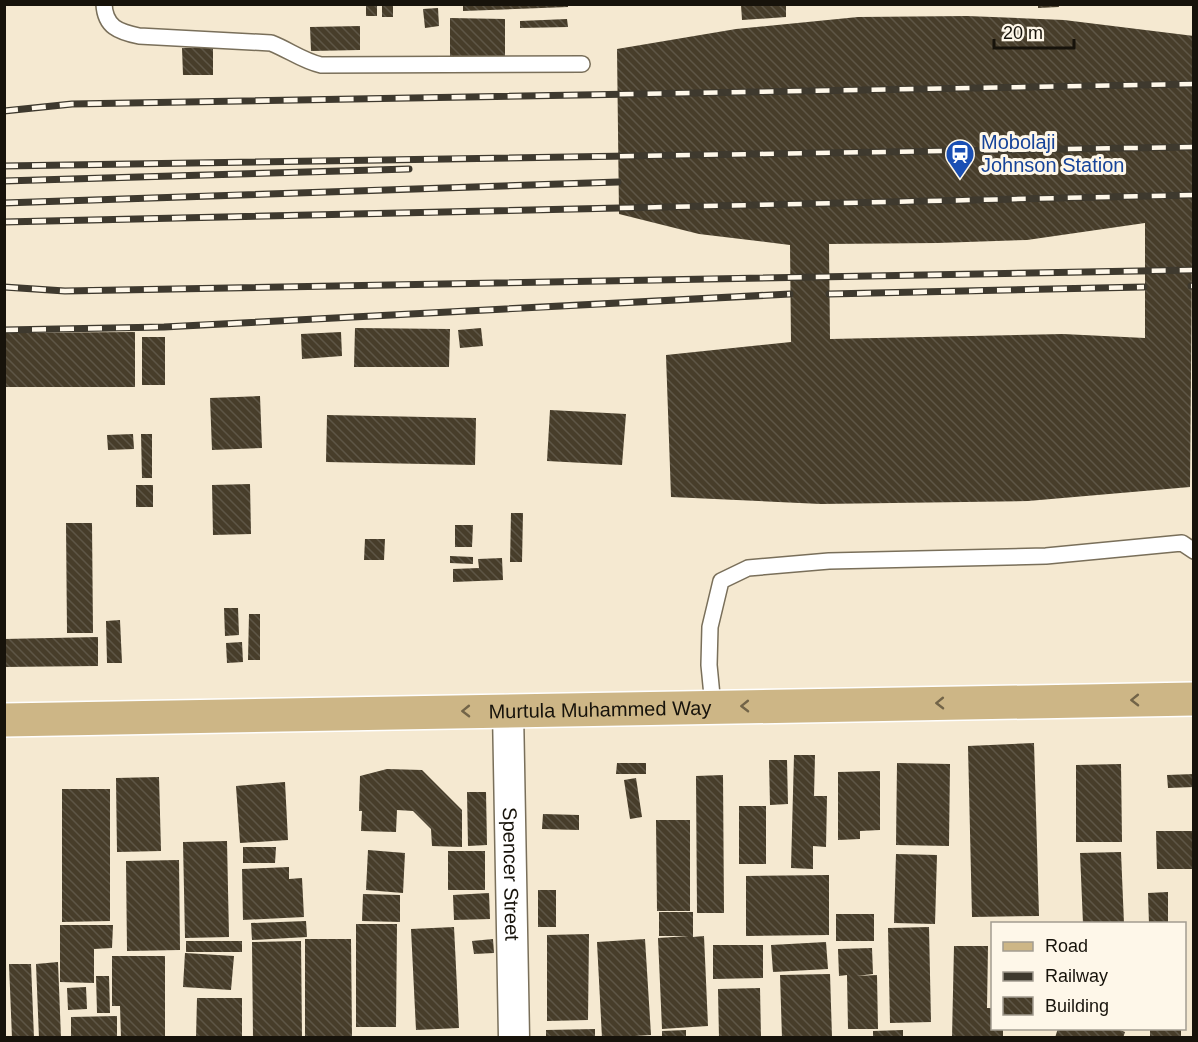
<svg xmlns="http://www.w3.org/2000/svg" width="1198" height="1042" font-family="Helvetica,sans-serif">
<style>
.building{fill:url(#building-back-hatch);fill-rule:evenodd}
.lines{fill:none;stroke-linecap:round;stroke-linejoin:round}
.lane-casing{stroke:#796f5a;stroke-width:18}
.street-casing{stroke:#796f5a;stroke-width:33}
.primary-casing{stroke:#fff;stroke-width:36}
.lane{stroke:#fff;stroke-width:15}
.street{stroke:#fff;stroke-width:30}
.primary{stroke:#cdb686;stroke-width:33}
.rail-casing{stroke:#3e392e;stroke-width:7}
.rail{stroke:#fef7e9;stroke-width:4.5;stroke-dasharray:14;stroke-linecap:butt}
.oneway{stroke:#726448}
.labels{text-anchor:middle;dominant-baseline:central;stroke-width:6;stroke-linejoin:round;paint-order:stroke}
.transit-label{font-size:20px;fill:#164399;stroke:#fef7e9;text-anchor:start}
.street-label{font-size:20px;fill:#17130b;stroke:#fef7e9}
</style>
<defs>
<pattern id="building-back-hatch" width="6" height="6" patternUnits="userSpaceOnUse" patternTransform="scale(1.5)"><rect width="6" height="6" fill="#473d2a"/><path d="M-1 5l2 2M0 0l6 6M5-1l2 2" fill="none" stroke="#5e5646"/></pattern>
</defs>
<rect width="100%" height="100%" fill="#f5e9d1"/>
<g class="building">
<rect x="366" y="4" width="11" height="12"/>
<rect x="382" y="4" width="11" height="13"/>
<polygon points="463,4 568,4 568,7 463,11"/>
<polygon points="786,4 786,17 742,20 741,5"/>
<polygon points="1038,4 1059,4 1059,7 1038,8"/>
<polygon points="438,8 439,26 425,28 423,9"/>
<path d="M967 16 1064 20 1194 36 1190 487 1028 501 821 504 671 497 666 355 791 342 790 245 699 234 619 214 617 49 736 29 858 17ZM1145 223V338L1063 334 830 339 829 244 937 243 1027 240Z"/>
<polygon points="450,18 505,19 505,58 450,58"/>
<polygon points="567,19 568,27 520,28 520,21"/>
<polygon points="360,26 360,50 311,51 310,27"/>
<polygon points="213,47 213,75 183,75 182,48"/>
<polygon points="355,328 450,329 449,367 354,367"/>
<polygon points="481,328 483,346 460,348 458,330"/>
<polygon points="135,332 135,387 4,387 4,333"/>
<polygon points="341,332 342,356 302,359 301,334"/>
<rect x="142" y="337" width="23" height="48"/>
<polygon points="260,396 262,448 212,450 210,398"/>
<polygon points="550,410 626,414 622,465 547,461"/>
<polygon points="327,415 476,418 475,465 326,462"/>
<polygon points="133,434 134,449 108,450 107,435"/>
<polygon points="141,434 152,434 152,478 142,478"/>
<polygon points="250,484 251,534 213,535 212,485"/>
<rect x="136" y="485" width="17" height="22"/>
<polygon points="511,513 523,513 522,562 510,562"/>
<polygon points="66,523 92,523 93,633 67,633"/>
<polygon points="455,525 473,525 472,547 455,547"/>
<polygon points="365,539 385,539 384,560 364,560"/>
<polygon points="450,556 473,557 473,564 450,563"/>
<polygon points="502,558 503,580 453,582 453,569 479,568 478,559"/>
<polygon points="224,608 238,608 239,635 225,636"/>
<polygon points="249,614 260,614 260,660 248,660"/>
<polygon points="120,620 122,663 107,663 106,621"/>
<polygon points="98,637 98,666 4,667 4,639"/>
<polygon points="242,642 243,662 227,663 226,643"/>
<polygon points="1034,743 1039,916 972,917 968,746"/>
<polygon points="794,755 815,755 814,796 827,796 826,847 813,846 813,869 791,868"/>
<polygon points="769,760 787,760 788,804 770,805"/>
<polygon points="617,763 646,763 646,774 616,774"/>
<polygon points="897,763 950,764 949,846 896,845"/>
<polygon points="1121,764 1122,842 1076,842 1076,765"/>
<polygon points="387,769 422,770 462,810 462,847 432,846 431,829 413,811 397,810 396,832 361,831 362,811 359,811 360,776"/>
<polygon points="880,771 880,830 860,831 860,839 838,840 838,772"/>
<polygon points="1194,774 1194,787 1168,788 1167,775"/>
<polygon points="723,775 724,913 697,913 696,776"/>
<polygon points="159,777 161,851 117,852 116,778"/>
<polygon points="636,778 642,817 630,819 624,780"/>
<polygon points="285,782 288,840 240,843 236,786"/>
<polygon points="62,789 110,789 110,921 62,922"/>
<polygon points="467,792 486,792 487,845 468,846"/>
<rect x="739" y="806" width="27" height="58"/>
<polygon points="543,814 579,815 579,830 542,829"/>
<polygon points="656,820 690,820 690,911 657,911"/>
<polygon points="1156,831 1194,831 1194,869 1157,869"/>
<polygon points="227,841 229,937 185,938 183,842"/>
<polygon points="243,847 276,847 275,863 243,863"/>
<polygon points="368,850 405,853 403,893 366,890"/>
<rect x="448" y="851" width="37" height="39"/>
<polygon points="1121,852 1124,924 1083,924 1080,853"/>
<polygon points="896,854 937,855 935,924 894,923"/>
<polygon points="179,860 180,950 127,951 126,861"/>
<polygon points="289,867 289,879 302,878 304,917 243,920 242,869"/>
<polygon points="829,875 829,935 746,936 746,876"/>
<rect x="538" y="890" width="18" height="37"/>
<polygon points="1168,892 1168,924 1149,924 1148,893"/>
<polygon points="489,893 490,919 454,920 453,895"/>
<polygon points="363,894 400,895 400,922 362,921"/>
<polygon points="659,912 693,912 693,937 704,936 708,1026 662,1029 658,938 689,936 659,936"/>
<rect x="836" y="914" width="38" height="27"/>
<polygon points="306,921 307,937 252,940 251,923"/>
<polygon points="356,924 397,924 396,1027 356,1027"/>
<polygon points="60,925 113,925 112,948 94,949 94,983 60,982"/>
<polygon points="454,927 459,1028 416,1030 411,929"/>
<polygon points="929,927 931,1022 890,1023 888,928"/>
<polygon points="589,934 588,1020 547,1021 547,935"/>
<polygon points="305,939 351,939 352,1038 305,1038"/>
<polygon points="493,939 494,953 474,954 472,941"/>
<polygon points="645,939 651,1035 602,1038 597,942"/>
<rect x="186" y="941" width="56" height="11"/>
<polygon points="301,941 302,1038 253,1038 252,942"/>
<polygon points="826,942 828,969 773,972 771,945"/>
<polygon points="713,945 763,945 763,978 713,979"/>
<polygon points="954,946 988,946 987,1008 992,1008 992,1028 1003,1028 1003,1038 952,1038"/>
<polygon points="872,948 873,974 857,976 877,975 878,1029 848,1029 847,975 839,976 838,949"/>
<polygon points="185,953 234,956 231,990 183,987"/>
<polygon points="112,956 165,956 165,1038 121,1038 120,1006 112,1006"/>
<polygon points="58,962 61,1038 39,1038 36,964"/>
<polygon points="9,964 31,964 34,1038 12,1038"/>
<polygon points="830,974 832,1038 782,1038 780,975"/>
<polygon points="96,976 109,976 110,1013 97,1013"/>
<polygon points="86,987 87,1009 68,1010 67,988"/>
<polygon points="760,988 761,1038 719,1038 718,989"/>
<polygon points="197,998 242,998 242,1038 196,1038"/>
<polygon points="117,1016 117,1038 71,1038 71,1017"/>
<polygon points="1058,1028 1115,1028 1125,1032 1123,1038 1055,1038"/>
<polygon points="595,1029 595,1038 546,1038 546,1030"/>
<polygon points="1150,1029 1181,1030 1181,1038 1150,1038"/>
<polygon points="686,1030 686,1038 662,1038 662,1031"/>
<polygon points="903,1030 903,1038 873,1038 873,1031"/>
</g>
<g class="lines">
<g class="lane-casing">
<g id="lane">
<path d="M104 4C105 27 119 32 139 36L271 43C289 50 303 61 321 65L582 64"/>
<polyline points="713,706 709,665 710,627 721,581 748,568 829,561 1046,556 1182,543 1194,551"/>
</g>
</g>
<g class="street-casing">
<g id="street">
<path id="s1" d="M508 710 514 1038"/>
</g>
</g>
<g class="primary-casing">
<g id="primary">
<path id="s2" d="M4 720 1194 699"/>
</g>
</g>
<use href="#lane" class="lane"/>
<use href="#street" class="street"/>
<use href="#primary" class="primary"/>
<g class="rail-casing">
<g id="rail">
<polyline points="4,111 72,104 1194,84"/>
<polyline points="4,166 1194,147"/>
<polyline points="4,181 409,169"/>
<polyline points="4,203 618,182"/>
<polyline points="4,222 1194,195"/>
<polyline points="1191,286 1194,286"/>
<polyline points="4,287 65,291 1194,270"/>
<polyline points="829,294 1144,287"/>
<polyline points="4,330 164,327 790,294"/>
</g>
</g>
<use href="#rail" class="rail"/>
</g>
<defs><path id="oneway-chevron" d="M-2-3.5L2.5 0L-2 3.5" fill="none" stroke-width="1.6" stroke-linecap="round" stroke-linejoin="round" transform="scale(1.5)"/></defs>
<g class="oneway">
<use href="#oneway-chevron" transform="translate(1135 700) rotate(179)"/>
<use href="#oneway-chevron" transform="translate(940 703) rotate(179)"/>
<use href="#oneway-chevron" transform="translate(745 706) rotate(179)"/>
<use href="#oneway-chevron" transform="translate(466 711) rotate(179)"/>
</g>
<defs>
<g id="station-pin" transform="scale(1.5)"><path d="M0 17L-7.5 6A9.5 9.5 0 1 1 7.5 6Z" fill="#1a4fb4" stroke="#fef7e9"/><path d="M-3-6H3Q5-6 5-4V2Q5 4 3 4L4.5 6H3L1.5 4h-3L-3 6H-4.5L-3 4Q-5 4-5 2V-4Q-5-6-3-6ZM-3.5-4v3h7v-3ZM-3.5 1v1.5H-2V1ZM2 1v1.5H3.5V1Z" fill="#fff"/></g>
</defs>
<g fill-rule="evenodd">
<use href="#station-pin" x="960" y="154"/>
</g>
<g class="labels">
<g class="transit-label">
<text x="981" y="142">Mobolaji<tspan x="981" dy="23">Johnson Station</tspan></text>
</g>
<g class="street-label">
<text stroke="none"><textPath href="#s2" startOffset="596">Murtula Muhammed Way</textPath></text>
<text stroke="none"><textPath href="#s1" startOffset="164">Spencer Street</textPath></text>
</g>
</g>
<rect width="1198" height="1042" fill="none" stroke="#17130b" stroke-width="12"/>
<rect x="991" y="922" width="195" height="108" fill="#fef7e9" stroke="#a29c90" stroke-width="1.5"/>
<rect x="1003" y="942" width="30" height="9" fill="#cdb686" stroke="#a29c90" stroke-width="1.5"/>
<text x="1045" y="952" font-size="18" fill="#17130b">Road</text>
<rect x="1003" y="972" width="30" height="9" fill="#3e392e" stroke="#a29c90" stroke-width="1.5"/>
<text x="1045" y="982" font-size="18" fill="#17130b">Railway</text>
<rect x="1003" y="997" width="30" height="18" fill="url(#building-back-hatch)" stroke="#a29c90" stroke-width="1.5"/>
<text x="1045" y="1012" font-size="18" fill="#17130b">Building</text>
<path d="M994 39v9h80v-9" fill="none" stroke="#17130b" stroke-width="3"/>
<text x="1003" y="39" font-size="18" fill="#17130b" stroke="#fef7e9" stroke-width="4.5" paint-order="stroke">20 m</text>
</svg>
